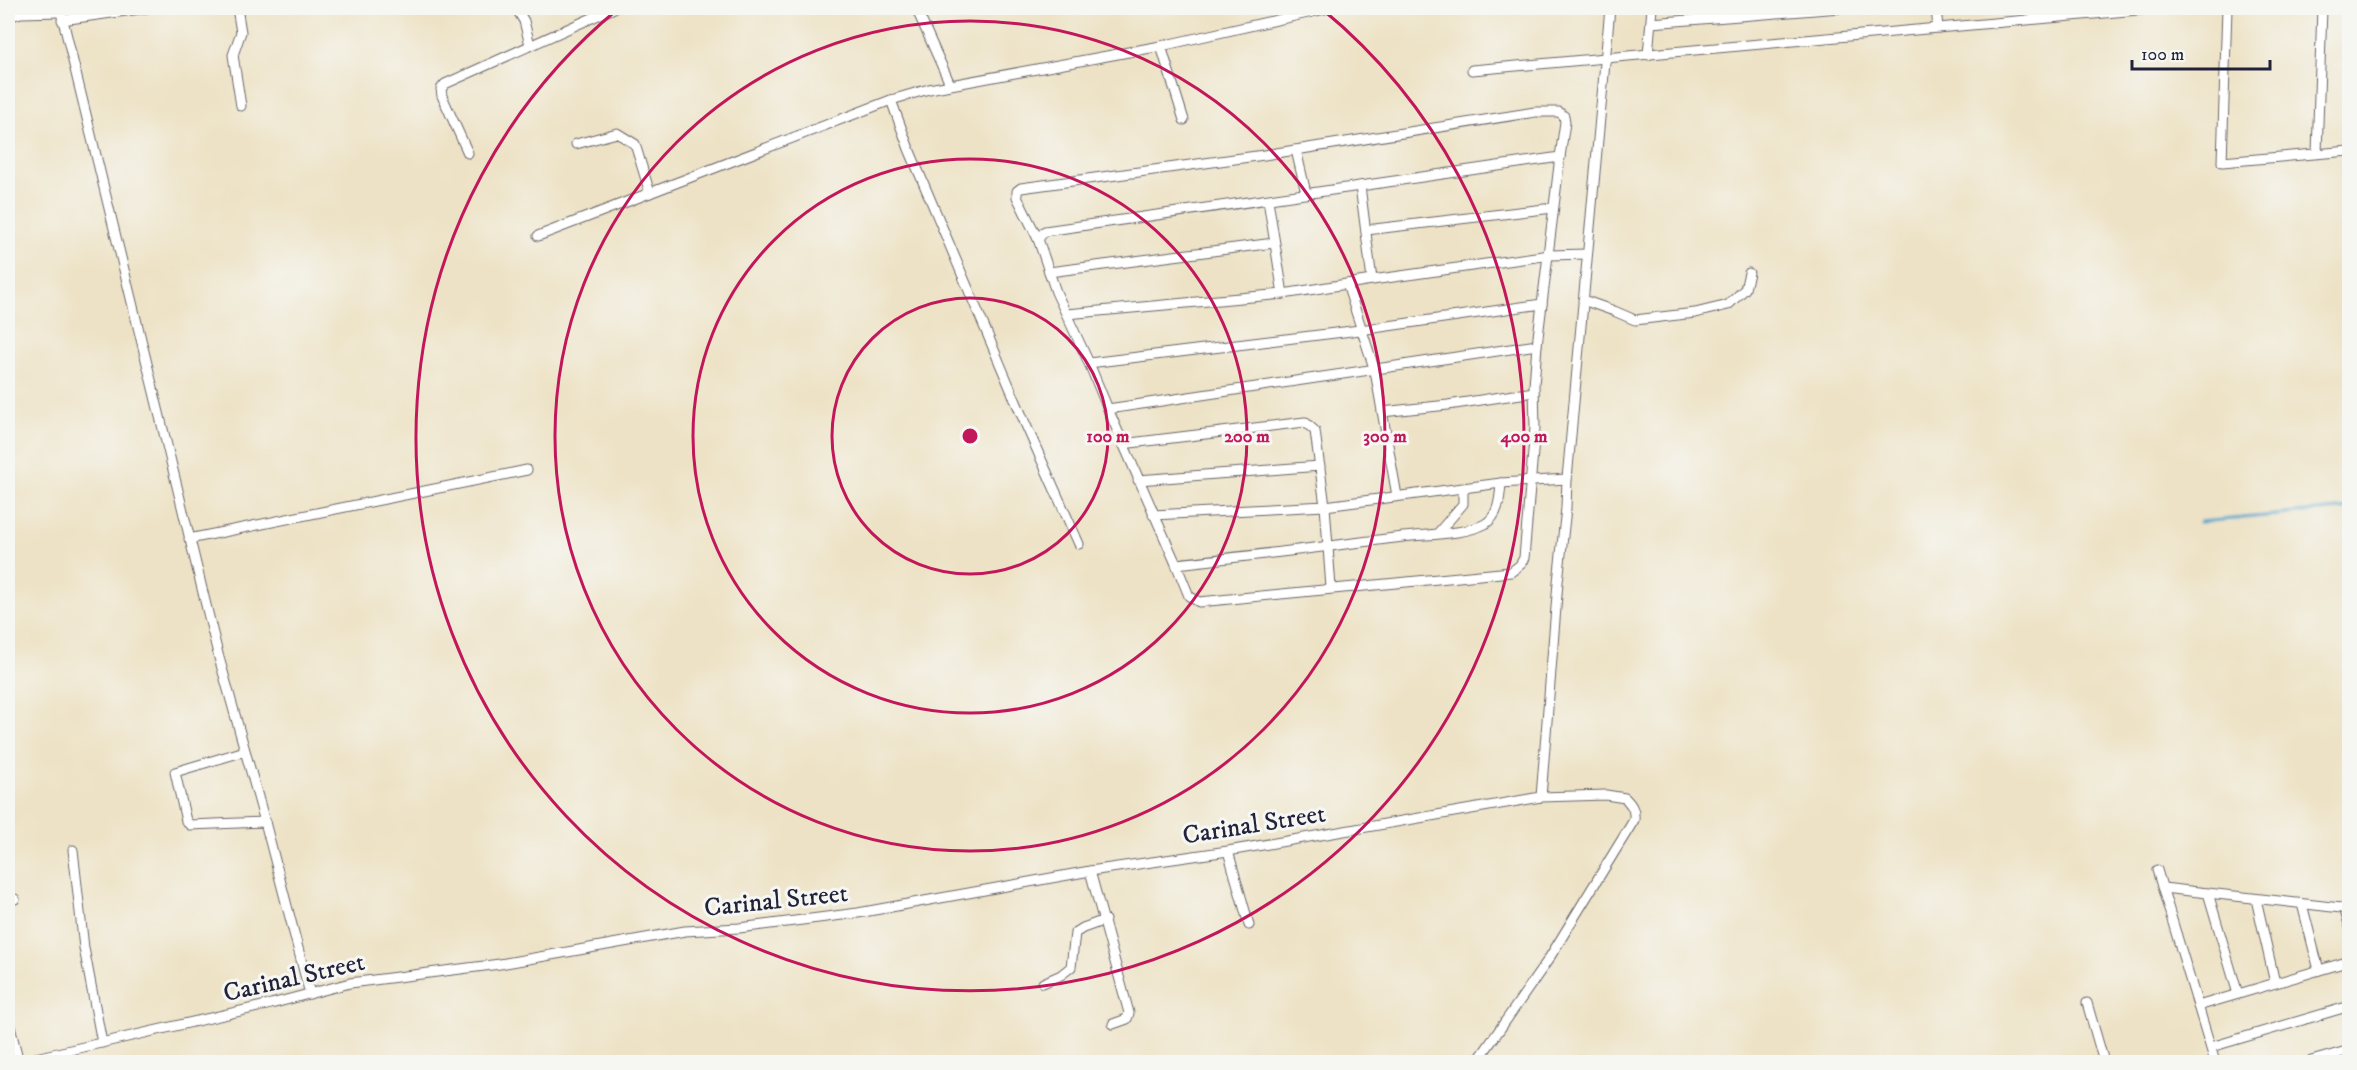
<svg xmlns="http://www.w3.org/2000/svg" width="2357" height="1070" font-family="'IM FELL DW Pica',serif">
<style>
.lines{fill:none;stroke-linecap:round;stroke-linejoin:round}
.stream{stroke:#52a3cd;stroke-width:3}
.minor-casing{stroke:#69656b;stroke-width:11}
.minor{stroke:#fff;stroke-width:9}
.ring{fill:none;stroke:#c2185b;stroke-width:3}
.labels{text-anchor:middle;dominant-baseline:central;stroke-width:6;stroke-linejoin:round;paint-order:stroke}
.street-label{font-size:26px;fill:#22223b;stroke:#f6f6f2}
.centre{fill:#c2185b;stroke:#f6f6f2;stroke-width:3}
.ring-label{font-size:18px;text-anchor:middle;font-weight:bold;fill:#c2185b;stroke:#f6f6f2;stroke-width:6;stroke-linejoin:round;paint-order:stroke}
</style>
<rect width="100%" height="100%" fill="#f6f6f2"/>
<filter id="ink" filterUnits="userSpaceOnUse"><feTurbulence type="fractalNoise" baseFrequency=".0167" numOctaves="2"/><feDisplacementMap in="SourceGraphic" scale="12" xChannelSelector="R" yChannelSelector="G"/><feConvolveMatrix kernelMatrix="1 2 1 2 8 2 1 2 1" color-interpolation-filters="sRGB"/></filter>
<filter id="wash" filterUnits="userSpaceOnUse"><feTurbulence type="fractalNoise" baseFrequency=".008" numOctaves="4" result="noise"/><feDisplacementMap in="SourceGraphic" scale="24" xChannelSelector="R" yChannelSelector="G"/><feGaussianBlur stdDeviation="1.35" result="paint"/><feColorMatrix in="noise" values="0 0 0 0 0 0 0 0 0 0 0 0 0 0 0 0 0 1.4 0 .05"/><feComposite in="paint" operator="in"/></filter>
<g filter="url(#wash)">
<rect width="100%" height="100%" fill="#ede2c5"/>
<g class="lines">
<polyline class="stream" points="2200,522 2350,508"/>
</g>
</g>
<g filter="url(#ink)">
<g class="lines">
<g class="minor-casing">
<g id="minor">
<polyline points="60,8 218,654 265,822 310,994"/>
<polyline points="237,8 241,32 233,55 241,106"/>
<polyline points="516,8 524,21 530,45"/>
<polyline points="916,8 950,84"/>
<polyline points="1936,8 1938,28"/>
<polyline points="2227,8 2222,162 2350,151"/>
<polyline points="8,17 21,13 60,12"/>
<polyline points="62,20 147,8"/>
<polyline points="1651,23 1840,8"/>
<polyline points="1161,46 1184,120"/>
<polyline points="1648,55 1652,8"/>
<polyline points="1472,70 2160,8"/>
<polyline points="891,100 909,149 1025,423 1079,544"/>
<polyline points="576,144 617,133 635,144 650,193"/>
<polyline points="1296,150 1306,193"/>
<polyline points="468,153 442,96 441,89 445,84 614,8"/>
<polyline points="2317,153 2322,8"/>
<polyline points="1268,200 1283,294"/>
<polyline points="1366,230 1553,208"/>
<polyline points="538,236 891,100 929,89 1161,46 1330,8"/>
<polyline points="1038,239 1017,197 1017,191 1021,188 1264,155 1535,112 1559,112 1564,116 1565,122 1560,157 1360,186 1372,280 1550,255 1587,254"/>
<polyline points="1049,272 1274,243"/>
<polyline points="1347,284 1375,371 1397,496"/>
<polyline points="1583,300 1614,311 1635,320 1695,313 1728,305 1745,289 1749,273"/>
<polyline points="1067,314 1283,294 1372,280"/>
<polyline points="1537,345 1108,409 1089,363 1360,330 1542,304"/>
<polyline points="1089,363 1056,292 1038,239 1045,231 1360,186"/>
<path d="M1108 409 1176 564C1252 556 1328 546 1403 537 1427 534 1464 535 1485 524 1499 516 1500 497 1501 483"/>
<polyline points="1382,412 1448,405 1534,392"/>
<polyline points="1122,444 1305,422 1315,431 1325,506 1153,515"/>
<polyline points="1138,480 1320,466"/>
<polyline points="1438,533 1463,504 1463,490"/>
<polyline points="189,539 527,470"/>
<polyline points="1176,564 1189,596 1199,602 1511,572 1520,565 1524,558 1535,428 1534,386 1537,345 1560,157"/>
<polyline points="1331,588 1325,506 1501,483 1567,479"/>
<polyline points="245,751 175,772 186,821 190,825 265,822"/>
<polyline points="73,850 84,948 102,1043"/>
<polyline points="1228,851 1249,925"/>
<polyline points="2157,870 2215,1062"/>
<polyline points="1090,871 1129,1013 1127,1019 1113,1024"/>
<polyline points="2163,888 2350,909"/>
<polyline points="2208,893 2238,994"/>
<polyline points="2256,899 2275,983"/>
<polyline points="8,901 15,899"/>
<polyline points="2302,904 2319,970"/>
<polyline points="2344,908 2350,927"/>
<polyline points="1043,983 1061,975 1071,967 1075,933 1083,928 1105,920"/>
<polyline points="2087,1003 2104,1062"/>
<polyline points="2198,1006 2350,961"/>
<polyline points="8,1019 19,1062"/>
<polyline points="2211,1047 2350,1006"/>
<polyline points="18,1062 271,1004 350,983 500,964 685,931 739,928 858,913 1090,871 1228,851 1541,797"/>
<path d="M1477 1062 1548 960 1634 820C1635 810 1632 805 1625 798L1606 795 1541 797 1558 582 1566 508 1567 479 1610 8"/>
<polyline points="2308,1062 2350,1050"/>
</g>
</g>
<use href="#minor" class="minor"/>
</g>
</g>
<g class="ring">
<circle cx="970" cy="436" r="138"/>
<circle cx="970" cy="436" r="277"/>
<circle cx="970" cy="436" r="415"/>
<path d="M1322 9A554 554 0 1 1 618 9"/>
</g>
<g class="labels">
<g class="street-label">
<text transform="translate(1254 825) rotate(-9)">Carinal Street</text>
<text transform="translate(776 901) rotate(-6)">Carinal Street</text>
<text transform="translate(294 978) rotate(-13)">Carinal Street</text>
</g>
</g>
<circle cx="970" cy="436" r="9" class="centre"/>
<g class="ring-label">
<text x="1108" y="442">100 m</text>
<text x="1247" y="442">200 m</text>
<text x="1385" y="442">300 m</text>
<text x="1524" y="442">400 m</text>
</g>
<rect width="2357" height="1070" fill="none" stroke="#f6f6f2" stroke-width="30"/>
<path d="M2132 60v9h138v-9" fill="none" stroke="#22223b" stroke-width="3"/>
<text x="2141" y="60" font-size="18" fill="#22223b" stroke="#f6f6f2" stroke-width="4.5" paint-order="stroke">100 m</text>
</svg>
